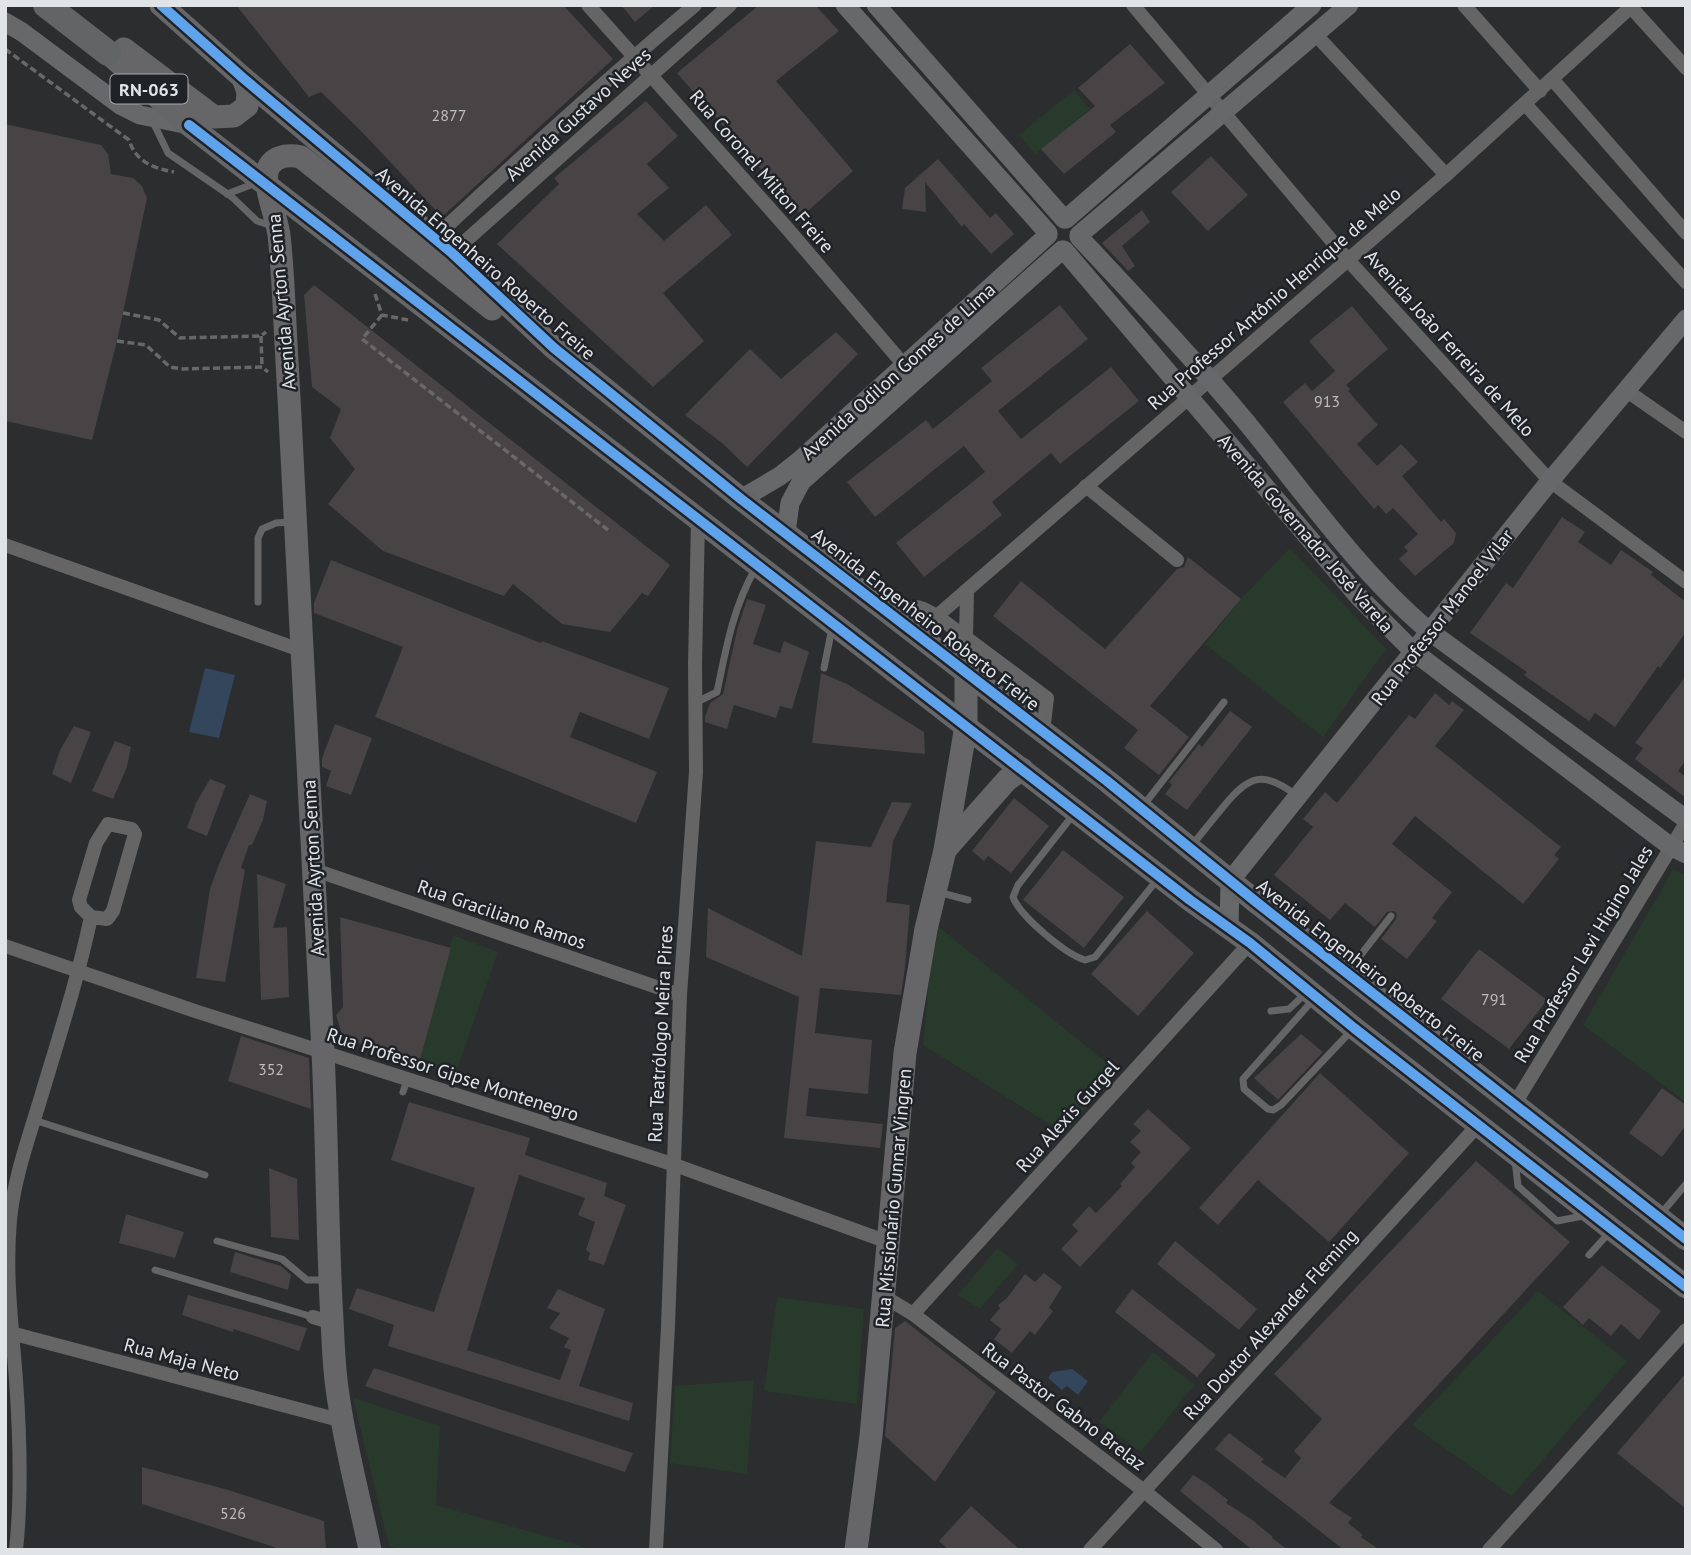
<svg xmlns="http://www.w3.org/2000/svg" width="1691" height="1555" font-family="'PT Sans',sans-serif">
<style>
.green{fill:#283a2c}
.water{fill:#33465c}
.building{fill:#484344}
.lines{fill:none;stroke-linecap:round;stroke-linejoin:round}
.path{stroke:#68686a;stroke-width:3.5;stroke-dasharray:7 3.5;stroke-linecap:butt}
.lane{stroke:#656566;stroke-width:7}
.street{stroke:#656566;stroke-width:14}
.secondary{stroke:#67686a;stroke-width:19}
.primary{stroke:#666668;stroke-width:23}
.highway{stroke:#626465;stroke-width:26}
.cycleway-casing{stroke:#1f2227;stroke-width:15}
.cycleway{stroke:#60a3ed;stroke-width:10}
.labels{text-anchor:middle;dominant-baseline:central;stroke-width:5;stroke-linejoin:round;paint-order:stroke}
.number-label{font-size:16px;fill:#bbbcbe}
.shield{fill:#1f2227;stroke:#a7aaad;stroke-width:2}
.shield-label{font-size:18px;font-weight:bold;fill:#e1e4e7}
.street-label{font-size:19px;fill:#e1e4e7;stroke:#1f2227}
</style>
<rect width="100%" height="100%" fill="#2b2d2f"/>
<g class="green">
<polygon points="1074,90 1090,109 1035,154 1019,135"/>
<polygon points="1290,548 1386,649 1323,737 1205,644 1241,599"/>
<polygon points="1673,870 1686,875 1686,1102 1583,1025"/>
<polygon points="934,923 1117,1071 1065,1134 923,1045"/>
<polygon points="453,935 498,952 455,1075 419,1063"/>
<polygon points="997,1248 1018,1264 980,1309 958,1295"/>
<polygon points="1538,1291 1627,1361 1512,1496 1412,1425"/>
<polygon points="777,1297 864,1309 857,1404 764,1391"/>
<polygon points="1153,1352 1194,1385 1141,1452 1099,1422"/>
<polygon points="754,1380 747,1474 670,1463 675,1386"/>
<polygon points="353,1398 440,1426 436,1505 595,1550 400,1550 389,1546"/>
</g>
<g class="water">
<polygon points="205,668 235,675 219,738 189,732"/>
<polygon points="1072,1369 1088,1381 1078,1395 1067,1386 1062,1390 1048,1378 1052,1372"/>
</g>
<g class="building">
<polygon points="236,5 563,5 613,59 442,217 362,132 321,92 309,97"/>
<polygon points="621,5 655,5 635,22"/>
<polygon points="759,5 815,5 839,31 776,81 853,171 802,216 677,73"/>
<polygon points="1130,44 1165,83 1110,125 1116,132 1064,174 1041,149 1095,106 1078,88"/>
<polygon points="646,101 678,136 647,164 669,188 637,214 664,241 706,205 732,235 663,293 704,341 653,387 497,244 559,184 554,178"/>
<polygon points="5,124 101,145 108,154 111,174 133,178 142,186 147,198 117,341 92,440 5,421"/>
<polygon points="1211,156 1248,195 1208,231 1171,192"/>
<polygon points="938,159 990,218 996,213 1014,234 991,254 964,224 962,227 925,182 926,212 902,209 905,188"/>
<polygon points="1142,210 1150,222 1122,246 1135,266 1128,271 1102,243"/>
<polygon points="314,285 670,565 648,596 642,593 610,632 562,624 513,584 504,596 383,551 328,504 355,469 330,438 341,409 312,387 304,295"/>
<polygon points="1060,305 1088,339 998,411 1021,439 1111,367 1139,401 1060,464 1051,453 992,502 1002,515 924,577 896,543 985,472 964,446 875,517 847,482 926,420 933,429 992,381 981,368"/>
<polygon points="1352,306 1388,349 1346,385 1350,389 1348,391 1378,425 1357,444 1377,466 1401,444 1418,462 1402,476 1441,522 1444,519 1456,533 1454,543 1415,576 1399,559 1408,551 1404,547 1418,534 1393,508 1386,514 1378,505 1374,509 1283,402 1305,383 1312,391 1335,371 1309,341"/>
<polygon points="836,332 858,354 747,467 722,443 685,415 750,349 781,379"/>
<polygon points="1562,517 1585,532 1578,542 1611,565 1621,550 1653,572 1651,575 1686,602 1686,632 1660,668 1658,666 1615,727 1595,713 1589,721 1524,675 1527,672 1470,633 1506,583 1513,588"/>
<polygon points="1188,557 1241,599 1150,706 1189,737 1159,775 1124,748 1138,730 993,616 1021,581 1105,649 1177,569 1184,567"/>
<polygon points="331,560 541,643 542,641 669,688 649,739 580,712 570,737 657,772 636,823 375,717 403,647 314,613 314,603"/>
<polygon points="747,599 766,605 753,644 780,653 784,641 809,652 792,709 780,706 776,718 734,705 727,729 705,722 705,717 710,703 723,694 737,630"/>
<polygon points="821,673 847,684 924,732 925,754 812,743"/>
<polygon points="1686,676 1686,760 1678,771 1686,777 1686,798 1635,759 1643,748 1635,743"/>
<polygon points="1435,693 1449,705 1452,701 1464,710 1435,746 1561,847 1554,855 1559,859 1523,904 1415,816 1392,844 1452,892 1432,918 1437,921 1407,959 1381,939 1396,919 1397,914 1394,911 1387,912 1375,927 1345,903 1330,920 1274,875 1313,827 1303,819 1325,792 1337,803 1409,715 1415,719"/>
<polygon points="1230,711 1252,727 1187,810 1165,794 1172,785 1169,782 1199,744 1202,747"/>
<polygon points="335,724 372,738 351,795 326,786 331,771 322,767 322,758"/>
<polygon points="74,726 91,732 71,783 52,774 60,750"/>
<polygon points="115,741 131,747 127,767 113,799 92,791"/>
<polygon points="210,779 226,785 207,836 187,828 196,803"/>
<polygon points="250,794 267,801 263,820 252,845 249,845 241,868 245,870 225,982 196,978 210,889 219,864"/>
<polygon points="1014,798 1049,826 1011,873 988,856 984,861 972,851"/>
<polygon points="892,802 912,803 893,841 886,902 910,905 905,968 901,995 820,988 815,1033 872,1040 868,1094 809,1088 806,1116 883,1124 880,1148 784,1138 799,997 706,957 708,908 802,956 816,841 871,847"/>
<polygon points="1063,850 1124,897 1084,948 1023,900"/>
<polygon points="257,874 286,884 273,928 287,927 289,997 261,1000"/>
<polygon points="1147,911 1194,953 1138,1016 1091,974"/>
<polygon points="340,917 451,948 419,1063 343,1038 336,1015 343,1007"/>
<polygon points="1479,949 1547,1000 1509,1049 1441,999"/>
<polygon points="1301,1034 1323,1052 1278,1100 1254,1078"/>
<polygon points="241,1036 309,1058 311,1109 228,1081"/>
<polygon points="1320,1073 1409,1153 1329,1242 1258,1180 1218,1225 1199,1208"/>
<polygon points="1662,1088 1686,1105 1686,1125 1662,1157 1629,1133"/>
<polygon points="409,1102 530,1138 525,1155 607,1183 604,1196 626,1205 604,1265 588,1260 590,1253 586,1250 595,1222 578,1215 585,1198 519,1175 467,1350 560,1380 571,1350 564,1347 569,1338 549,1328 560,1313 547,1308 558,1289 605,1309 579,1386 633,1403 629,1421 388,1346 394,1325 349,1309 357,1288 434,1312 475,1188 391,1160"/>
<polygon points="1148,1109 1191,1148 1080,1267 1061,1249 1078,1231 1072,1225 1089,1206 1096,1213 1122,1186 1120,1184 1135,1167 1131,1163 1141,1152 1130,1142 1141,1131 1133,1124"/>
<polygon points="1476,1161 1570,1242 1329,1503 1352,1518 1348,1523 1363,1535 1361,1537 1380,1550 1344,1550 1215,1449 1229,1433 1264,1459 1261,1462 1285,1478 1301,1458 1294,1451 1322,1419 1274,1374"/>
<polygon points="269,1168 297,1179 299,1240 271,1237"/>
<polygon points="126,1214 184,1232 175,1258 119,1243"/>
<polygon points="1175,1241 1257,1309 1239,1330 1157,1264"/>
<polygon points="235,1252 281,1266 291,1275 288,1290 230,1272"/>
<polygon points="1602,1265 1661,1311 1639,1340 1621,1324 1611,1336 1589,1318 1583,1325 1563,1307"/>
<polygon points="1044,1273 1062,1287 1049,1308 1053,1311 1035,1335 1030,1331 1012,1353 994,1339 1001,1329 990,1320 1000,1308 998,1305 1007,1298 1025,1274 1035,1282"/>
<polygon points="1132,1289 1216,1355 1197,1377 1115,1312"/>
<polygon points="188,1295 307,1328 299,1351 234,1329 233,1332 182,1315"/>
<polygon points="905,1321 996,1392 935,1482 885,1436 895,1328"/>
<polygon points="374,1368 387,1372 633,1453 625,1472 365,1386"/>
<polygon points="1686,1373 1686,1509 1617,1453"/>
<polygon points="142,1467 225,1489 324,1521 326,1550 283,1550 142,1504"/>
<polygon points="1193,1475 1206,1483 1228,1500 1226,1503 1251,1519 1273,1537 1272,1538 1288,1550 1252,1550 1180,1491"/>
<polygon points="971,1506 990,1523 1020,1550 949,1550 939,1541"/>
</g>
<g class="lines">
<g class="path">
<path d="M5 49 129 140C136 162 153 168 174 172"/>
<polyline points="375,294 382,315 408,320"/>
<polyline points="123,313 159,320 180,338 261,336 266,332"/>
<polyline points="382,315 362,339 608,530"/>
<polyline points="261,336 262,367"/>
<polyline points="117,341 146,345 170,367 183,369 262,367 268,372"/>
</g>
<g class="lane">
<polyline points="153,122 168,153 232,197 257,221 272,226"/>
<polyline points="227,194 256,183"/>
<polyline points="258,602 258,538 262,529 276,523 291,522"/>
<polyline points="824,668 832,628"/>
<path d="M695 703 717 692C726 648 733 608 755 569"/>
<polyline points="1143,806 1224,702"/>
<path d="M1073 815 1018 885 1013 897C1020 916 1065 954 1085 960L1095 957 1157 880"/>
<path d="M1192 845C1203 832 1213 819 1224 806 1249 775 1264 770 1297 796"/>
<polyline points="938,892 968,900"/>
<polyline points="1349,970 1391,916"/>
<polyline points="1313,1000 1243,1079 1244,1089 1268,1109 1273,1110 1281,1105 1352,1030"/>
<polyline points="1271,1011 1289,1009 1306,993"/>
<polyline points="403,1092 407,1080"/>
<polyline points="34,1120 205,1175"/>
<polyline points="1515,1160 1518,1186 1557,1221 1588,1215"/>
<polyline points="1660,1215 1686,1184"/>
<polyline points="217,1241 282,1259 307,1280 328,1280"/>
<polyline points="1589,1255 1609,1233"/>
<polyline points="155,1270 313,1317"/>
</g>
<g class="street">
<polyline points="588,5 786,227 904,365"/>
<polyline points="1133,5 1348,260 1550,481 1686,582"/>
<polyline points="1464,5 1540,91"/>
<polyline points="1629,5 1686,68"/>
<polyline points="1316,35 1446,175"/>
<polyline points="1553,80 1686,233"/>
<polyline points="1525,104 1686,282"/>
<path d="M434 238C520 158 605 80 695 5"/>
<polyline points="452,253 730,5"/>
<polyline points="1627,391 1686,432"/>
<polyline points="1086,486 1177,560"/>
<polyline points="5,545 303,651"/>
<polyline points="937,616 1446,175 1633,5"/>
<path d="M896 617C915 603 916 605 937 616L1047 698 1043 732"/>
<polyline points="966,638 967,590"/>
<polyline points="312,869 680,995"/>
<polyline points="5,946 198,1012 672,1164 888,1242"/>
<polyline points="1514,1105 1686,823"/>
<polyline points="885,1297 913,1314 1144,1491 1216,1550"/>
<polyline points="913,1314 1250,943"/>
<polyline points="313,1317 333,1323"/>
<polyline points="11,1333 343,1421"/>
<path d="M16 1550C22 1494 20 1436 16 1380 12 1326 5 1274 10 1220 14 1178 29 1137 41 1097 59 1037 78 978 91 917L107 919 113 911 135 834 132 829 108 824 96 843 79 900 81 907 91 917"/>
<polyline points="656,1550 668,1326 680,995 696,772 695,665 698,520"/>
<polyline points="1090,1550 1479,1124"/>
<polyline points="1489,1550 1686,1330"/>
</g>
<g class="secondary">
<polyline points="845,5 1048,233"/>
<polyline points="876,5 1064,219"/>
<polyline points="5,22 22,32 120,105 140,115 189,125"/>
<polyline points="1066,219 1312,5"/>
<polyline points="1079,235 1349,5"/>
<path d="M1079 237C1136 298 1194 359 1247 423 1305 494 1359 572 1429 631L1686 819"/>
<polyline points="1064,250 1359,597 1414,652 1670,846 1686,854"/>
<polyline points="741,499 780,476 799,461 1048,235"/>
<polyline points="786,533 790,503 801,482 1062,250"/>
<polyline points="1229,928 1230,881 1550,481 1686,319"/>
</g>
<g class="primary">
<polyline points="161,5 243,78 452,253 554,348 741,499 1107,781 1255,901 1686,1239"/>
<polyline points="124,49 214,117 234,116 247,106 248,92 243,78"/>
<polyline points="108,53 189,125 1190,900 1250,943 1354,1028 1686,1287"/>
<polyline points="945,850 1007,780 1022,769"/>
<path d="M370 1550C359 1496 344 1443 337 1388 333 1360 333 1331 331 1302 327 1219 327 1135 323 1052 310 815 299 579 286 343 284 307 283 271 279 235 277 219 264 187 267 172 271 156 287 154 301 157L492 309"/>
<polyline points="856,1550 871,1436 905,1053 926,929 945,850 966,726 966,674"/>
</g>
<polyline class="highway" points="46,5 108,53"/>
<g class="cycleway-casing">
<g id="cycleway">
<polyline points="161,5 243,78 452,253 554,348 741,499 1107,781 1255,901 1686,1239"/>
<polyline points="189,125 1190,900 1250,943 1354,1028 1686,1287"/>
</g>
</g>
<use href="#cycleway" class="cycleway"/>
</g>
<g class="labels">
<g class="number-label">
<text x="449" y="115">2877</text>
<text x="1327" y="401">913</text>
<text x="1494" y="999">791</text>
<text x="271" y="1069">352</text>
<text x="233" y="1513">526</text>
</g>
<rect class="shield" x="110.5" y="74.5" width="77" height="29" rx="5"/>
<g class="shield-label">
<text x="149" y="89">RN-063</text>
</g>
<g class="street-label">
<text transform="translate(578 114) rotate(-42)">Avenida Gustavo Neves</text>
<text transform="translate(762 171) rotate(49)">Rua Coronel Milton Freire</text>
<text transform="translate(486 263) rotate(41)">Avenida Engenheiro Roberto Freire</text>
<text transform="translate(1274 298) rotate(-41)">Rua Professor Antônio Henrique de Melo</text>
<text transform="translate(281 302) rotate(-95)">Avenida Ayrton Senna</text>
<text transform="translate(1450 343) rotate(48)">Avenida João Ferreira de Melo</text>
<text transform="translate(898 371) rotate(-42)">Avenida Odilon Gomes de Lima</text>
<text transform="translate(1306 533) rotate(49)">Avenida Governador José Varela</text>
<text transform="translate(1442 617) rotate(-52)">Rua Professor Manoel Vilar</text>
<text transform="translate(926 619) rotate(38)">Avenida Engenheiro Roberto Freire</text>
<text transform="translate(313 868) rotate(-93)">Avenida Ayrton Senna</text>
<text transform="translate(502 914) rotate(19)">Rua Graciliano Ramos</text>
<text transform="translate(1583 954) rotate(-59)">Rua Professor Levi Higino Jales</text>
<text transform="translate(1371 970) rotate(38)">Avenida Engenheiro Roberto Freire</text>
<text transform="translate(660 1034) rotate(-87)">Rua Teatrólogo Meira Pires</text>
<text transform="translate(453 1074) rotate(18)">Rua Professor Gipse Montenegro</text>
<text transform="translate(1067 1116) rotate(-48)">Rua Alexis Gurgel</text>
<text transform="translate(893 1198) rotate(-85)">Rua Missionário Gunnar Vingren</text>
<text transform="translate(1270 1324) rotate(-48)">Rua Doutor Alexander Fleming</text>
<text transform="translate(182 1359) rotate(15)">Rua Maja Neto</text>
<text transform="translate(1064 1406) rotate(37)">Rua Pastor Gabno Brelaz</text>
</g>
</g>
<rect width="1691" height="1555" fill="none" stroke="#e1e4e7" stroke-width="14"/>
</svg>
